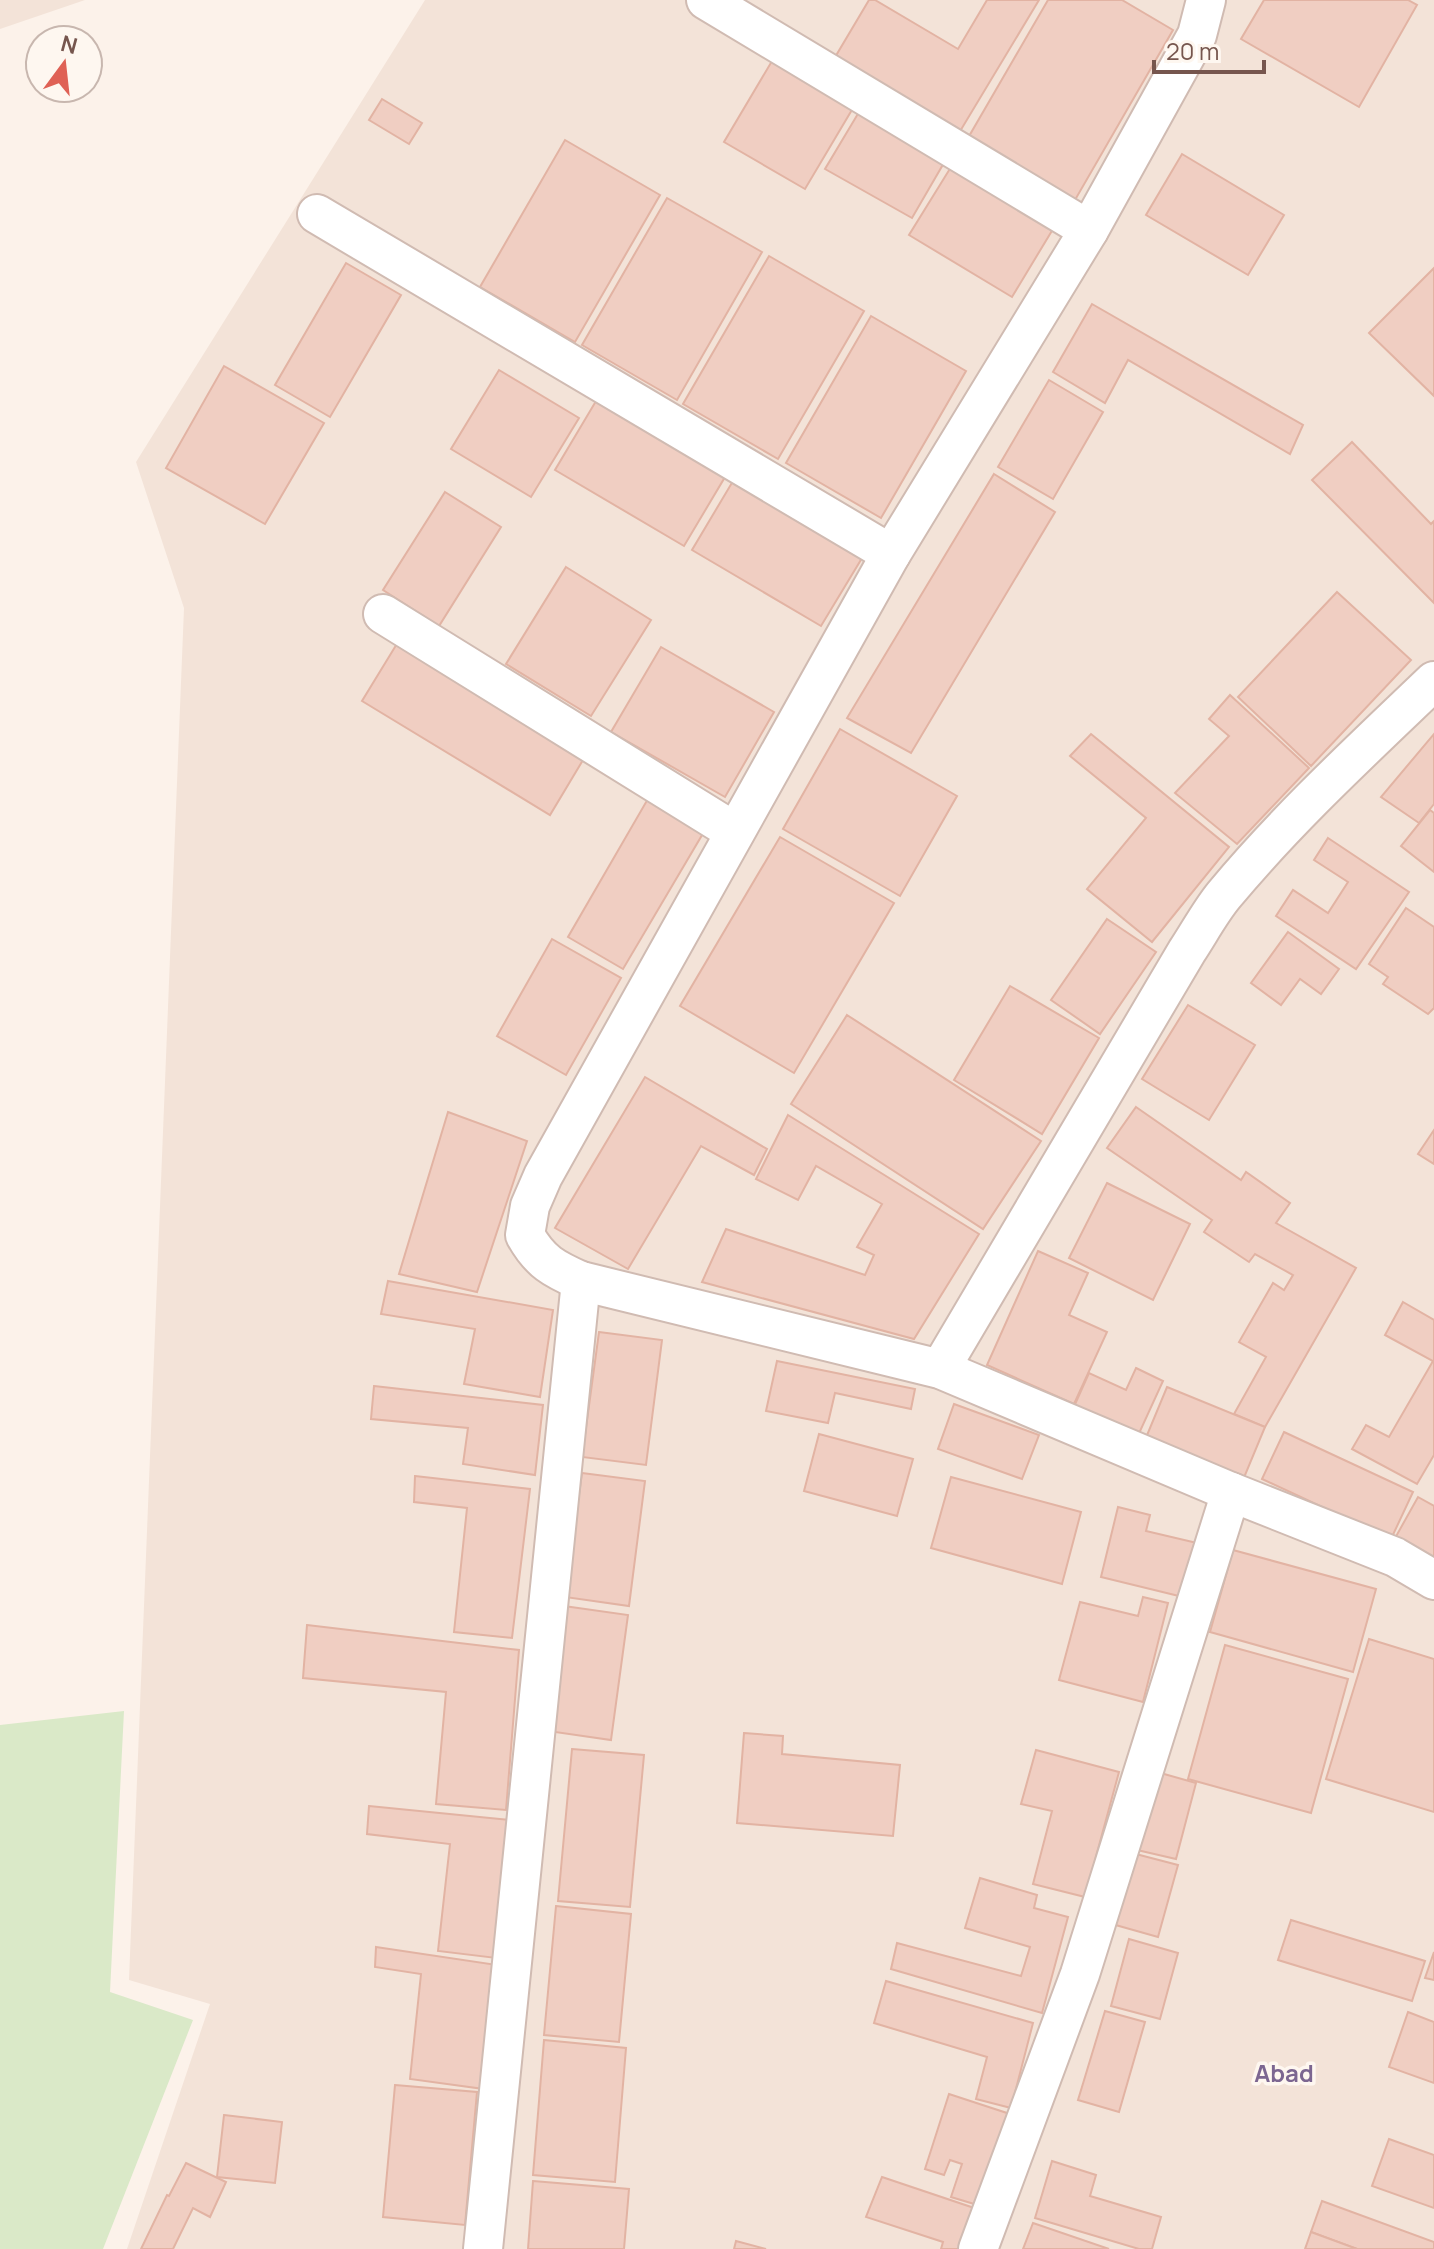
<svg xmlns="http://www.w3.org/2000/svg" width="1434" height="2249" font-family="Manrope,sans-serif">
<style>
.residential{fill:#f3e3d8}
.green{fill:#dae9c8}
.building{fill:#f0cec2;stroke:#e2b3a3;stroke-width:2}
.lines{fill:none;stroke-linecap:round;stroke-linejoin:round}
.street-casing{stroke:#d0bbb2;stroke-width:42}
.street{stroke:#fff;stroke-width:38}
.labels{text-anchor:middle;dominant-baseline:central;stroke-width:7;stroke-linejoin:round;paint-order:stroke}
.quarter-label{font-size:24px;font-weight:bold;fill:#7c6691;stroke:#fef7f0}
</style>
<rect width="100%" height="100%" fill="#fcf2ea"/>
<g class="residential">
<polygon points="0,0 85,0 0,29"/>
<polygon points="425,0 1434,0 1434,2249 127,2249 210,2004 129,1980 184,608 136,462"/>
</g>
<polygon class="green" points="124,1711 110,1992 193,2020 103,2249 0,2249 0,1725"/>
<g class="building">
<polygon points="869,0 875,0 958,49 987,0 1039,0 959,133 834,59"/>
<polygon points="1048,0 1122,0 1173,30 1075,200 968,138"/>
<polygon points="1264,0 1408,0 1417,5 1359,107 1241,39"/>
<polygon points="772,61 853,108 805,189 724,142"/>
<polygon points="382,99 422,123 409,144 369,120"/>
<polygon points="859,112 945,161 912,218 825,169"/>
<polygon points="565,140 660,195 575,342 480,287"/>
<polygon points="1182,154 1284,215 1248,275 1146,215"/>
<polygon points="951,167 1053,229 1012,297 909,235"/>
<polygon points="667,198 762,252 677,400 582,345"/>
<polygon points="769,256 864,311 778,459 683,404"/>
<polygon points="346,263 401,295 330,417 275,385"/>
<polygon points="1434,268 1434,396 1369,333"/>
<polygon points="1092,304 1303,425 1290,454 1128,360 1105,403 1053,372"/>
<polygon points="871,316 966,371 881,518 786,463"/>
<polygon points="224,366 324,423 265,524 166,468"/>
<polygon points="499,370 579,418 531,497 451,449"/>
<polygon points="1049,380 1103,412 1053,499 998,467"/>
<polygon points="596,401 725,477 684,546 555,470"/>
<polygon points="1352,442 1431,524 1434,521 1434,603 1312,480"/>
<polygon points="994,474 1055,512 911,753 847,718"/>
<polygon points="733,481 862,558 821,626 692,550"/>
<polygon points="445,492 501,527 439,626 383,590"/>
<polygon points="566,567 651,620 591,716 506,664"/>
<polygon points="1337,592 1411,660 1311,766 1238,697"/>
<polygon points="398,642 586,755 550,815 362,701"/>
<polygon points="661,647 774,712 725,797 611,732"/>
<polygon points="1230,695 1309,768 1237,844 1175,793 1229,736 1209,719"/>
<polygon points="840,729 957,796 900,896 783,829"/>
<polygon points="1091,734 1229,847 1152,942 1087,889 1146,818 1070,756"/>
<polygon points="1434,734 1434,804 1419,823 1381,797"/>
<polygon points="649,797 705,830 623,969 568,937"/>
<polygon points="1430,810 1434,813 1434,872 1401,846"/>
<polygon points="780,837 894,903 794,1073 680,1006"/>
<polygon points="1328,838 1409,892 1356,969 1276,916 1293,890 1328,913 1348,882 1314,860"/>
<polygon points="1406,908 1434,927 1434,1008 1428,1014 1383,984 1388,977 1369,964"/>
<polygon points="1107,919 1156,952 1100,1034 1051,1000"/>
<polygon points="1288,932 1339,969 1321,994 1300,979 1281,1005 1251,983"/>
<polygon points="552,939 621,978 566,1075 497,1036"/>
<polygon points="1010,986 1099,1038 1042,1134 954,1080"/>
<polygon points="1188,1005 1255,1045 1209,1120 1142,1079"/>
<polygon points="847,1015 1041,1141 983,1229 791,1104"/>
<polygon points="645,1077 767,1149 754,1175 701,1146 628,1269 555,1228"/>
<polygon points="1136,1107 1241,1180 1246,1172 1290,1203 1276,1223 1356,1268 1265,1427 1234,1414 1266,1357 1239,1342 1273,1283 1284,1290 1293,1275 1255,1254 1249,1262 1204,1232 1212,1220 1107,1148"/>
<polygon points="448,1112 527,1141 477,1292 399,1274"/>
<polygon points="788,1115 979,1234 914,1339 702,1282 726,1229 865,1275 874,1255 857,1247 882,1204 816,1166 798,1200 756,1179"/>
<polygon points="1434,1130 1434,1164 1418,1154"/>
<polygon points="1107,1183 1190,1224 1153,1300 1069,1258"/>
<polygon points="1038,1251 1088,1273 1069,1315 1107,1332 1074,1404 987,1365"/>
<polygon points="388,1281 553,1310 540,1397 464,1384 475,1329 381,1314"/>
<polygon points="1403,1302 1434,1320 1434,1455 1417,1484 1352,1449 1366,1425 1389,1437 1433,1361 1385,1335"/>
<polygon points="599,1332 662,1340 646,1465 582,1457"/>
<polygon points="777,1361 915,1389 911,1409 835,1393 828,1423 766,1411"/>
<polygon points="1136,1368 1163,1381 1136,1440 1072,1411 1089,1373 1126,1390"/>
<polygon points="374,1386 543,1405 535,1475 463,1464 468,1428 371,1419"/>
<polygon points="1167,1387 1265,1427 1243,1480 1145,1440"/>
<polygon points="954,1404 1039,1435 1022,1479 938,1449"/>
<polygon points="1284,1432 1413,1492 1391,1539 1262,1479"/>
<polygon points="819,1434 913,1459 897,1516 804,1491"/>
<polygon points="582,1473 645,1481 629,1606 565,1597"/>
<polygon points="415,1476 530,1489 512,1638 454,1632 467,1508 414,1502"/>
<polygon points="951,1477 1081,1512 1062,1584 931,1548"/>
<polygon points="1418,1497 1434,1506 1434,1562 1394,1540"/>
<polygon points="1118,1507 1150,1515 1146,1531 1197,1543 1183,1597 1101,1577"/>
<polygon points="1233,1550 1376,1589 1353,1672 1210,1632"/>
<polygon points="1143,1597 1168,1603 1143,1702 1059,1680 1080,1602 1138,1616"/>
<polygon points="564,1606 628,1615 611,1740 548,1731"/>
<polygon points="307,1625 519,1650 506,1810 436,1804 446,1692 303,1678"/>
<polygon points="1369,1639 1434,1659 1434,1812 1326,1779"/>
<polygon points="1225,1645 1348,1679 1311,1813 1188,1779"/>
<polygon points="744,1733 783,1736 782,1754 900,1765 893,1836 737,1823"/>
<polygon points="572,1749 644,1755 630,1907 558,1901"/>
<polygon points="1036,1750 1119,1772 1085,1897 1033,1884 1052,1811 1021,1804"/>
<polygon points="1157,1772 1196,1783 1176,1859 1137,1850"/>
<polygon points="369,1806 510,1820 496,1958 438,1951 450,1844 367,1834"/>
<polygon points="1132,1853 1178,1865 1158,1937 1112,1924"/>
<polygon points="980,1878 1037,1895 1034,1908 1068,1917 1042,2013 891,1969 897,1943 1021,1976 1030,1947 965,1928"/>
<polygon points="556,1906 631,1914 619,2042 544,2035"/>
<polygon points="1291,1920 1425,1961 1412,2001 1278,1960"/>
<polygon points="1129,1939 1178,1953 1160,2019 1111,2006"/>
<polygon points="376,1947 497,1965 484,2089 410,2079 421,1974 375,1967"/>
<polygon points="1434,1952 1434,1980 1425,1978"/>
<polygon points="886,1981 1033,2023 1011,2108 976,2099 987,2057 874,2023"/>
<polygon points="1105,2011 1145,2022 1119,2112 1078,2100"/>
<polygon points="1408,2012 1434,2022 1434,2083 1389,2067"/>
<polygon points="544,2040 626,2048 615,2182 533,2175"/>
<polygon points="395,2085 477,2092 465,2225 383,2217"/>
<polygon points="949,2094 1013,2115 984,2207 951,2197 962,2164 950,2160 944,2175 925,2169"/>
<polygon points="224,2115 282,2122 275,2183 217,2177"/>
<polygon points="1389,2139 1434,2155 1434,2208 1372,2186"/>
<polygon points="1052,2161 1096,2175 1090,2196 1161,2217 1152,2249 1139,2249 1035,2218"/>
<polygon points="186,2163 226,2182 210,2217 193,2208 173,2249 141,2249 167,2195 169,2196"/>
<polygon points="882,2177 983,2211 970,2249 941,2249 943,2242 866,2217"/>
<polygon points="533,2181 629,2189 624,2249 528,2249"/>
<polygon points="1322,2201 1434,2242 1434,2249 1357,2249 1311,2232"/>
<polygon points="1033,2223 1109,2249 1023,2249"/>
<polygon points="1311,2232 1357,2249 1305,2249"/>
<polygon points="736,2241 766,2249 734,2249"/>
</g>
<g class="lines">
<g class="street-casing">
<g id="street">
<polyline points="706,0 1089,230"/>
<path d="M1206 0 1197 35 1089 230 891 554 543 1176 530 1206 525 1235C540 1262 554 1269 581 1281L940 1369 1231 1492 1395 1557 1434 1580"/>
<polyline points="317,214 891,554"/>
<polyline points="383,614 735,832"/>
<path d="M940 1369 1187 951C1199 933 1210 912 1224 895 1287 819 1363 749 1434 681"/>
<polyline points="483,2249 581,1281"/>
<polyline points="978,2249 1080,1974 1231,1492"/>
</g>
</g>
<use href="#street" class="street"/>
</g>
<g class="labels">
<g class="quarter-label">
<text x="1284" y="2072">Abad</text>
</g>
</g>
<g transform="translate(64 64) rotate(15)"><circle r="38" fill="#fef7f0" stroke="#c8b7af" stroke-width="2"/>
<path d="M0-6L14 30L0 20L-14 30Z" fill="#df6155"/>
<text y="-12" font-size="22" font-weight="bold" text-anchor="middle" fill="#76564e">N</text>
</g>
<path d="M1154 60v12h110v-12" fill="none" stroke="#76564e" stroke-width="4"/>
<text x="1166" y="60" font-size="24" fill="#76564e" stroke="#fef7f0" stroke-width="6" paint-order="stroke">20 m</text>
</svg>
